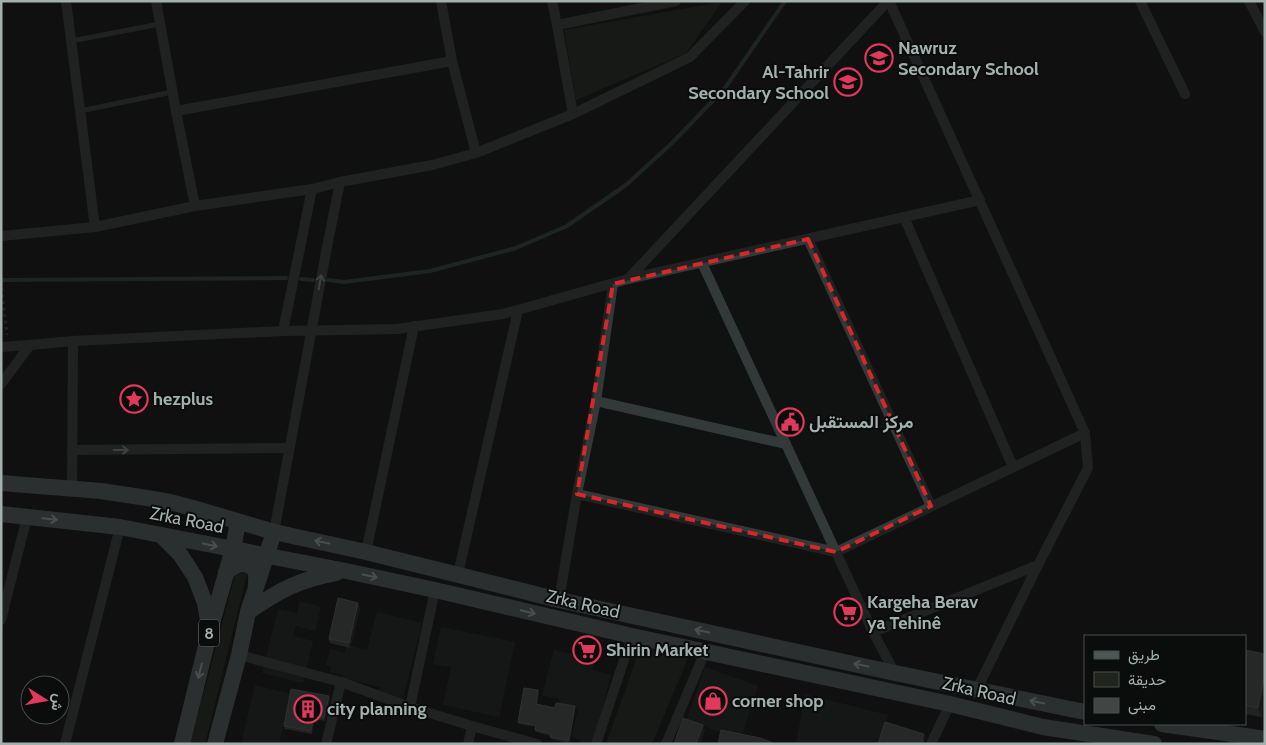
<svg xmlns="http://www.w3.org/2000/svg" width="1266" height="745" font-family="Cabin,Vazirmatn,sans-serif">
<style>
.built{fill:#1c1e1e}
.green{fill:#21241d}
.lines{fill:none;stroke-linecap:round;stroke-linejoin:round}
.stream{stroke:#2f3d37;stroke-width:4}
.path{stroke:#383d3c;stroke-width:2.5;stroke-dasharray:2.5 4;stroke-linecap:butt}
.lane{stroke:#333838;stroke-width:5}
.street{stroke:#333838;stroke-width:10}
.primary{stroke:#4e5554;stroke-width:16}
.wall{fill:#353939}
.shaded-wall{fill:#212424}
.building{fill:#414645;stroke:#505756}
.oneway{stroke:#717b79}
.oneway2{stroke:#8e9a98}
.marked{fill:none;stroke:#d62828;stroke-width:4;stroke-dasharray:10 6;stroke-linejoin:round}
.labels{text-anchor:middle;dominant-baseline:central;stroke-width:4;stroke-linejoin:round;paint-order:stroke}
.shield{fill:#0b0c0c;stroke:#75807d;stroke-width:1}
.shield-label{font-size:16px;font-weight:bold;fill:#a3b1ae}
.poi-label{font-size:18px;font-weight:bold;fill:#a3b1ae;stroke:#0b0c0c;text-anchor:start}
.street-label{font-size:18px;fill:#a3b1ae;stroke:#0b0c0c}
</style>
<rect width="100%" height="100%" fill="#101111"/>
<g class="built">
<polygon points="300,601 321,607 315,631 296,626 293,636 313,641 303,683 262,673 278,609 297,613"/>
<polygon points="360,608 351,646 367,650 377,612 422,623 403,699 379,693 380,687 342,678 343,675 330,672 331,667 326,665 330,649 345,653 346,647 330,643"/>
<polygon points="441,627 515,642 499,717 443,705 451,667 433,664"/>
<polygon points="554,650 595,661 592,670 611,675 593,744 579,744 580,740 571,737 578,709 558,704 559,699 542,695"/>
<polygon points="705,667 758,686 741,738 686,721"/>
<polygon points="255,685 291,694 279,744 241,744"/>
<polygon points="805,694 888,715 880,744 796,744"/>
</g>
<g class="green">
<polygon points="722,2 686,53 576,100 564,30"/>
<polygon points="242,570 247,574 205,744 190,744 236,572"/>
<polygon points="641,646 689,656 652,744 606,744"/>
</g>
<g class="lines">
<g class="stream">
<polyline points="301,279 313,280"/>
<polyline points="1,280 286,278"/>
<polyline points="328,280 344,282 430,271 516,248 567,226 626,185 672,143 725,88 785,1"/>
</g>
<polyline class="path" points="1,282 7,335"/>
<g class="lane">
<polyline points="71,41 160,24"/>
<polyline points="80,111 172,92"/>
</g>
<g class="street">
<polyline points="66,1 95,227"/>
<polyline points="156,1 176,111 195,206"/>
<polyline points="441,1 452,61 476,153"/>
<polyline points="552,1 557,25 573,114"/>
<polyline points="889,1 1085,433 1088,468 1038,565 977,689"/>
<polyline points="1140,1 1185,94"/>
<polyline points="1249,1 1265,32"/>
<polyline points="557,25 676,1"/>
<polyline points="176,111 452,61"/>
<polyline points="904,217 1013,467"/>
<polyline points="1,236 95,227 195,206 312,189 340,182 432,165 476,153 573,114 690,57 745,1"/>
<polyline points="808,239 931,506"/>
<polyline points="702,263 873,632 895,673"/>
<polyline points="628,279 888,1"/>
<polyline points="283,331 312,189"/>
<polyline points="1,347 30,345 73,341 283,331 397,329 503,314 628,279 980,200"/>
<polyline points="1,384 30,345"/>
<polyline points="596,401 786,444"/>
<polyline points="72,450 289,448"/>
<polyline points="72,489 73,341"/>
<polyline points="577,494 836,552 1085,433"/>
<polyline points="274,532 327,247 340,182"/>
<polyline points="366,552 414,326"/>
<polyline points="458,574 518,310"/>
<polyline points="559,600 577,494 596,401 613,284"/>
<polyline points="1,620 27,517"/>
<polyline points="873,632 1038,565"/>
<polyline points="239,655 341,682 410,707 472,726 537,744"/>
<polyline points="410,707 435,590"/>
<polyline points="65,744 120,527"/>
<polyline points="326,744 341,682"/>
<polyline points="468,744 472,726"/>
<polyline points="596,744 632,636"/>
<polyline points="666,744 705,652"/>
<polyline points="931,744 950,704"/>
</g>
<g class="primary">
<polyline points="1,483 101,491 147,498 170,502 193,508 274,532 366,552 559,600 895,673 1085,712"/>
<polyline points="1,514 120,527 346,571 435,590 632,636 950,704 1043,727 1154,744"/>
<polyline points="161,535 180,554 195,577 205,603 209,626"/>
<path d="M226 572C230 570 234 566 237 565 243 562 252 565 255 571 257 575 256 579 256 583"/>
<path d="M248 612C278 591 300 579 336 573"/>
<polyline points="1162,724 1232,734 1265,739"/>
<polyline points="182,744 210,630 233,549 238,522"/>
<polyline points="215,744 239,655 248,612 274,532"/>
</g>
</g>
<g class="wall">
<polygon points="360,608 350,648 330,643 329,639"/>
<polygon points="1245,650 1262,717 1245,714"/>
<polygon points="539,692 537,705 555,708 575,709 569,743 551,739 551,736 536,732 535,730 536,727 519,724 518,722"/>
<polygon points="329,696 330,699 325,721 314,719 312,734 285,729 284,726"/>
</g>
<g class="shaded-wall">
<polygon points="358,603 360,608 350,648 349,643"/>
<polygon points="1265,673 1265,700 1262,717 1258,708"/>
<polygon points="538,690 539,692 537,707 536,704"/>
<polygon points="329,696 330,699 325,721 324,718"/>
<polygon points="575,706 575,709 569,743 569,740"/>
<polygon points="314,716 314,719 312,734 311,731"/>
<polygon points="703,725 705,730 700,744 696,744"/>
<polygon points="924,734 926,738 924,744 922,739"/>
</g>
<g class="building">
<polygon points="338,598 358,603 349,643 329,639"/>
<polygon points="1245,650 1265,654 1265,673 1258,708 1245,705"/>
<polygon points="524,688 538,690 536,704 555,708 556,703 575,706 569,740 550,737 551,733 535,730 536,725 518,722"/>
<polygon points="291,689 329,696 324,718 314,716 311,731 284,726"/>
<polygon points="683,718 703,725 696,744 674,744"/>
<polygon points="885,722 924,734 922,739 924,744 878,744"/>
<polygon points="721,730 760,738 776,744 718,744"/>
</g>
<defs><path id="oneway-shaft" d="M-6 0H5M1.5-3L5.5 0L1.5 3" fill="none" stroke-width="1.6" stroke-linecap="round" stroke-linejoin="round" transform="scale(1.25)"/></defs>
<g class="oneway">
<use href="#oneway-shaft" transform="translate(320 282) rotate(-80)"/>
<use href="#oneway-shaft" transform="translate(121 450)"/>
</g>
<g class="oneway2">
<use href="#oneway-shaft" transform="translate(50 519) rotate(6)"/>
<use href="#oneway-shaft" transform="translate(322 542) rotate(-168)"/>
<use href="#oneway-shaft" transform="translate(210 545) rotate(11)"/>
<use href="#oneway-shaft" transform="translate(370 576) rotate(12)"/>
<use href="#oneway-shaft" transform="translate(528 612) rotate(13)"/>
<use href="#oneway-shaft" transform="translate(702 631) rotate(-168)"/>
<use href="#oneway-shaft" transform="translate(861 665) rotate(-168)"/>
<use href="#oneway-shaft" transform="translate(200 671) rotate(104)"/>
<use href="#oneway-shaft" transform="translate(1037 702) rotate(-168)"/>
</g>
<path d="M0 0H1266V745H0ZM808 239 931 506 836 552 577 494 613 284Z" fill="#101111" fill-opacity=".55" fill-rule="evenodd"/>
<path class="marked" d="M808 239 931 506 836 552 577 494 613 284Z"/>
<defs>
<g id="school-ring" transform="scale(1.4375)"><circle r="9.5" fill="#0b0c0c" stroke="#e0395c" stroke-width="1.5"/><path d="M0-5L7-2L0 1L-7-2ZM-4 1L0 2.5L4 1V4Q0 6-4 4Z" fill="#e0395c"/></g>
<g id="sight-ring" transform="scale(1.4375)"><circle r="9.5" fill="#0b0c0c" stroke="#e0395c" stroke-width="1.5"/><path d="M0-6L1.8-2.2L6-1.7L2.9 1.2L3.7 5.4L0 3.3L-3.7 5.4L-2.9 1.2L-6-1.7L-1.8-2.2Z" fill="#e0395c"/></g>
<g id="civic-ring" transform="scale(1.4375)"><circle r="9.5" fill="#0b0c0c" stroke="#e0395c" stroke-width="1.5"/><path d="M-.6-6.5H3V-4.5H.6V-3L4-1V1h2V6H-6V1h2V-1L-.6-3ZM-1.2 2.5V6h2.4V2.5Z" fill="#e0395c"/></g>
<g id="supermarket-ring" transform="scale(1.4375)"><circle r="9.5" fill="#0b0c0c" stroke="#e0395c" stroke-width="1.5"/><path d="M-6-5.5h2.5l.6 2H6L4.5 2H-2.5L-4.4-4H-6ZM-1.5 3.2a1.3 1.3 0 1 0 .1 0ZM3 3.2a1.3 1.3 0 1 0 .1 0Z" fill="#e0395c"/></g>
<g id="shop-ring" transform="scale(1.4375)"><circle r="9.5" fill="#0b0c0c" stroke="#e0395c" stroke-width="1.5"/><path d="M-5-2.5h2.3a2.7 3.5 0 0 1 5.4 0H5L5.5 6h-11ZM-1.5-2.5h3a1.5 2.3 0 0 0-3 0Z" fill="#e0395c"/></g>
<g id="building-ring" transform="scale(1.4375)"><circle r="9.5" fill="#0b0c0c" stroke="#e0395c" stroke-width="1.5"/><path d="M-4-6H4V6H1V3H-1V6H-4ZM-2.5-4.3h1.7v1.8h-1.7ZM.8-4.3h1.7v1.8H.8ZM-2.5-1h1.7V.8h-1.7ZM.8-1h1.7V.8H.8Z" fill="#e0395c"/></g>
</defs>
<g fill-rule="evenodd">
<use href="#school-ring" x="879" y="58"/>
<use href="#school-ring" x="848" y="82"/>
<use href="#sight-ring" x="134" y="399"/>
<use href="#civic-ring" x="790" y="422"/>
<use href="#supermarket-ring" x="848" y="612"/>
<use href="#supermarket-ring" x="587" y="650"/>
<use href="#shop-ring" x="713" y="701"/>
<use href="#building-ring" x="308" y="709"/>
</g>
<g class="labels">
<rect class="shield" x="199" y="619.5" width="20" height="27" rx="4"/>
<g class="shield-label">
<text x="209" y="633">8</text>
</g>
<g class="poi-label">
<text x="898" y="48">Nawruz<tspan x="898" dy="21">Secondary School</tspan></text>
<text x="829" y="72" text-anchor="end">Al-Tahrir<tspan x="829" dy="21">Secondary School</tspan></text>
<text x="153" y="399">hezplus</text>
<text x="809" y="422">مركز المستقبل</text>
<text x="867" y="602">Kargeha Berav<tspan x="867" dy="21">ya Tehinê</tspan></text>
<text x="606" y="650">Shirin Market</text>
<text x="732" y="701">corner shop</text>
<text x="327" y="709">city planning</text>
</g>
<g class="street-label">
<text transform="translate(187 520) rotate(11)">Zrka Road</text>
<text transform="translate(583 604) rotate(13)">Zrka Road</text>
<text transform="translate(979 691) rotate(13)">Zrka Road</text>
</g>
</g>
<rect width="1266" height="745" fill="none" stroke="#a3b1ae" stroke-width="5"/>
<rect x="1084" y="635" width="162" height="90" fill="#0b0c0c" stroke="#484e4d"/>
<rect x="1094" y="651" width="25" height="8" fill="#4e5554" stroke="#484e4d"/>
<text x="1128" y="660" font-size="15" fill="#a3b1ae">طريق</text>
<rect x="1094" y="672" width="25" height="15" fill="#21241d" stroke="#484e4d"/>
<text x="1128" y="685" font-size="15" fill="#a3b1ae">حديقة</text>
<rect x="1094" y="698" width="25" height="15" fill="#414645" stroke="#484e4d"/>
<text x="1128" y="710" font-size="15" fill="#a3b1ae">مبنى</text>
<g transform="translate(45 700) rotate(101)"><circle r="24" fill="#0b0c0c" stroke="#484e4d"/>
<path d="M0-4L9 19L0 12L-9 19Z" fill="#e0395c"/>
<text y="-8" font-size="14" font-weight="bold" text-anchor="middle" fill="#a3b1ae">ش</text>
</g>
</svg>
